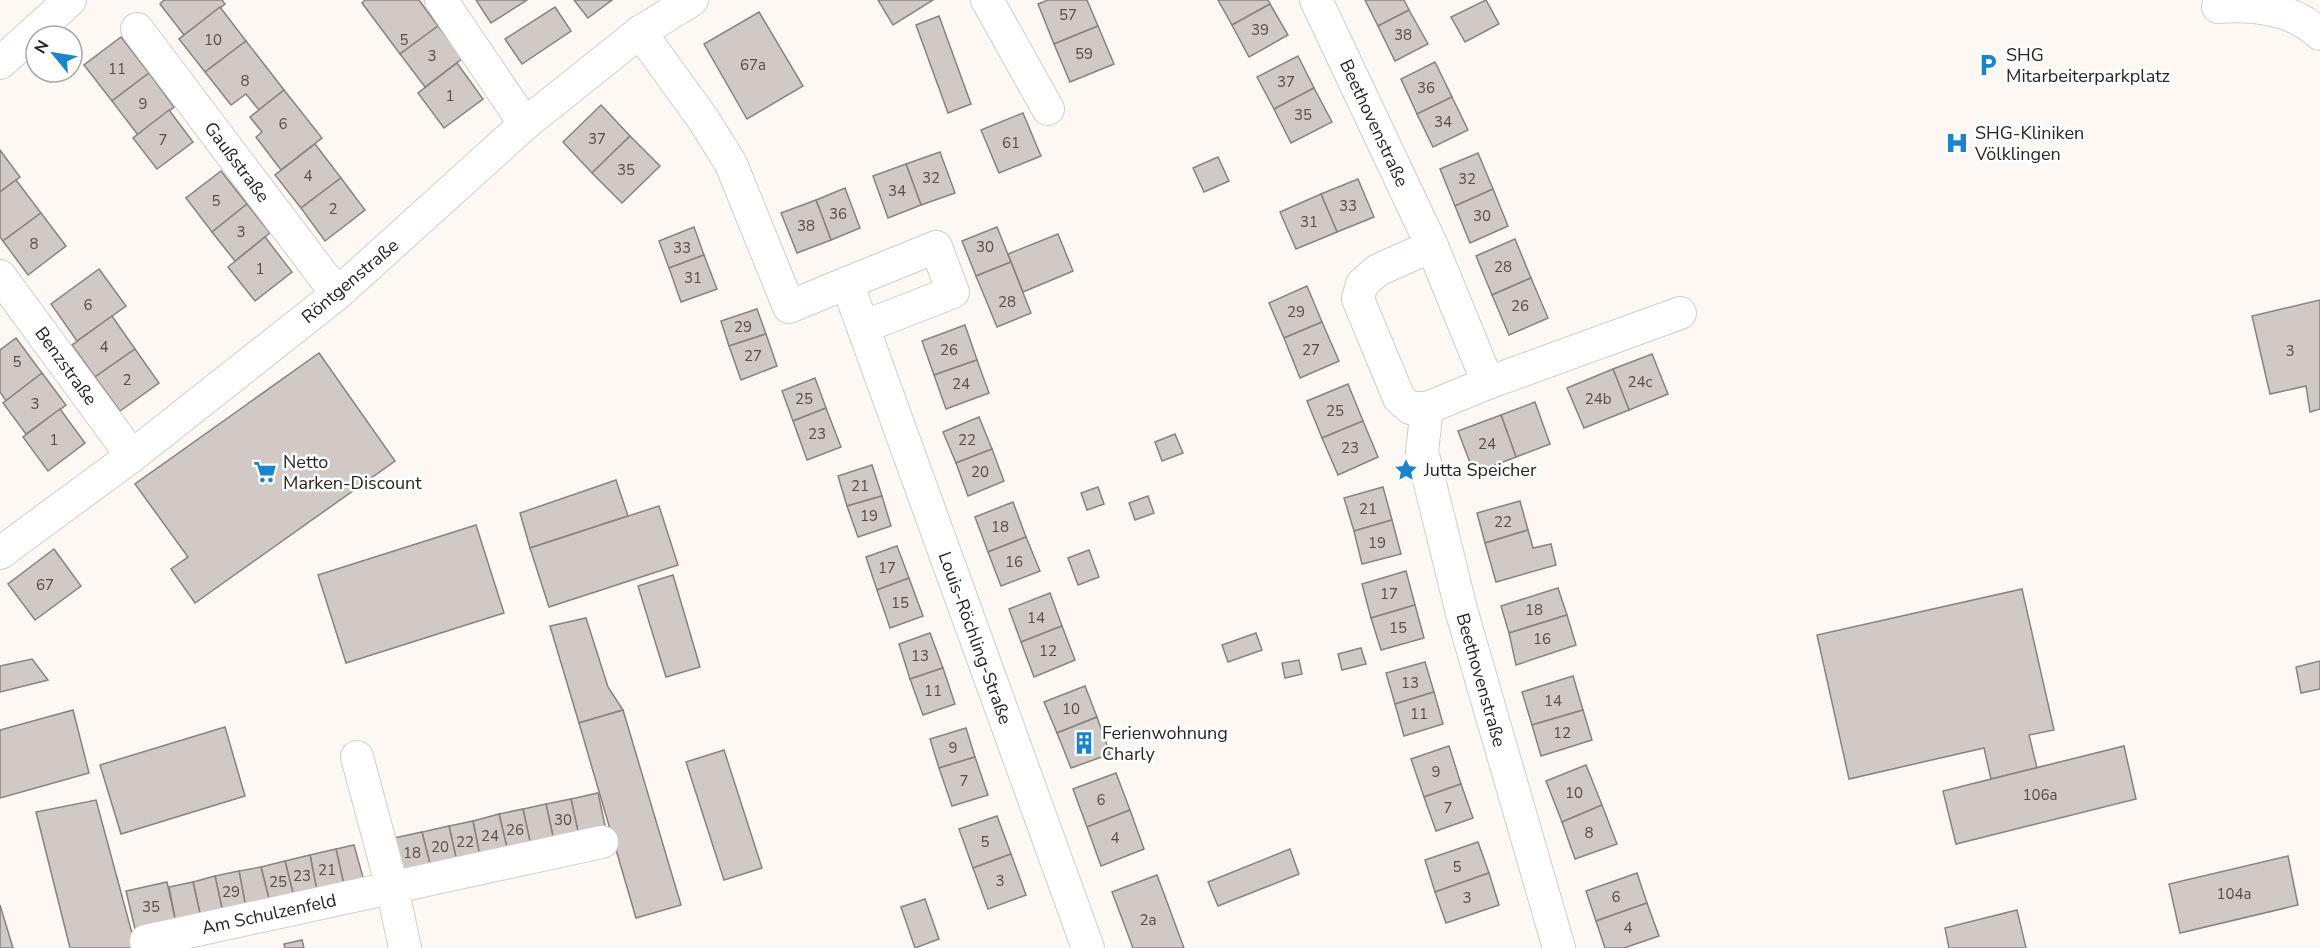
<svg xmlns="http://www.w3.org/2000/svg" width="2320" height="948" font-family="'Nunito Sans',sans-serif">
<style>
.building{fill:#d1c9c6;stroke:#89827e;stroke-width:1.5}
.lines{fill:none;stroke-linecap:round;stroke-linejoin:round}
.minor-casing{stroke:#d4ccc8;stroke-width:34}
.minor{stroke:#fff;stroke-width:32}
.labels{text-anchor:middle;dominant-baseline:central;stroke-width:5;stroke-linejoin:round;paint-order:stroke}
.number-label{font-size:15px;fill:#524e4c}
.poi-label{font-size:18px;fill:#282524;stroke:#fff;text-anchor:start}
.street-label{font-size:18px;fill:#282524;stroke:#fff}
</style>
<rect width="100%" height="100%" fill="#fef8f4"/>
<g class="building">
<polygon points="164,0 222,0 225,4 184,35 160,4"/>
<polygon points="365,0 419,0 438,26 400,54 362,3"/>
<polygon points="476,0 527,0 491,23"/>
<polygon points="574,0 612,0 588,18"/>
<polygon points="878,0 933,0 893,25"/>
<polygon points="1048,0 1087,0 1098,26 1054,44 1038,4"/>
<polygon points="1218,0 1268,0 1270,4 1232,25"/>
<polygon points="1365,0 1404,0 1409,10 1378,26"/>
<polygon points="1486,0 1499,24 1465,42 1451,17"/>
<polygon points="1270,4 1288,35 1249,57 1232,25"/>
<polygon points="220,7 246,41 205,72 179,39"/>
<polygon points="555,7 571,31 522,64 505,39"/>
<polygon points="1409,10 1428,44 1395,61 1378,26"/>
<polygon points="759,12 803,86 747,119 704,44"/>
<polygon points="939,16 971,104 948,113 916,25"/>
<polygon points="438,26 463,58 425,87 400,54"/>
<polygon points="1098,26 1114,64 1070,82 1054,44"/>
<polygon points="121,37 149,73 112,101 84,65"/>
<polygon points="246,41 284,90 259,110 246,94 231,105 205,72"/>
<polygon points="1298,56 1314,88 1274,109 1257,77"/>
<polygon points="1435,62 1452,97 1417,114 1401,79"/>
<polygon points="457,63 483,99 444,128 418,93"/>
<polygon points="149,73 174,107 138,135 112,101"/>
<polygon points="1314,88 1332,122 1291,143 1274,109"/>
<polygon points="284,90 322,138 281,170 256,137 262,132 250,117"/>
<polygon points="1452,97 1468,130 1433,147 1417,114"/>
<polygon points="601,105 630,136 592,173 563,142"/>
<polygon points="169,110 193,142 157,169 133,138"/>
<polygon points="1023,113 1041,156 999,173 981,130"/>
<polygon points="630,136 660,166 622,203 592,173"/>
<polygon points="315,144 341,178 301,208 275,175"/>
<polygon points="0,150 20,177 0,192"/>
<polygon points="940,152 955,193 921,205 906,164"/>
<polygon points="1478,153 1493,189 1455,206 1440,169"/>
<polygon points="1218,157 1229,181 1204,192 1193,168"/>
<polygon points="906,164 921,205 888,218 873,176"/>
<polygon points="221,171 247,204 212,232 186,198"/>
<polygon points="341,178 365,210 325,241 301,208"/>
<polygon points="1358,179 1374,217 1337,232 1321,194"/>
<polygon points="16,180 41,213 3,241 0,237 0,192"/>
<polygon points="845,188 860,228 831,240 816,200"/>
<polygon points="1493,189 1508,226 1470,243 1455,206"/>
<polygon points="1321,194 1337,232 1296,249 1280,212"/>
<polygon points="816,200 831,240 797,253 781,213"/>
<polygon points="247,204 270,233 235,261 212,232"/>
<polygon points="41,213 66,246 28,275 3,241"/>
<polygon points="694,227 704,255 669,268 659,241"/>
<polygon points="997,227 1011,262 976,276 962,241"/>
<polygon points="1058,234 1073,271 1023,292 1008,254"/>
<polygon points="265,237 292,272 255,301 228,267"/>
<polygon points="1515,239 1531,278 1492,295 1476,256"/>
<polygon points="704,255 717,289 681,302 669,268"/>
<polygon points="1011,262 1031,313 997,327 976,276"/>
<polygon points="99,269 126,306 77,341 51,304"/>
<polygon points="1531,278 1548,318 1509,335 1492,295"/>
<polygon points="1307,286 1322,322 1284,338 1269,303"/>
<polygon points="2320,300 2320,409 2310,412 2306,386 2270,394 2252,316"/>
<polygon points="757,309 766,334 729,346 721,321"/>
<polygon points="112,316 135,349 95,377 72,345"/>
<polygon points="1322,322 1339,361 1300,378 1284,338"/>
<polygon points="965,325 977,360 934,375 922,341"/>
<polygon points="766,334 777,366 741,380 729,346"/>
<polygon points="16,338 42,373 6,401 0,392 0,350"/>
<polygon points="135,349 159,383 120,411 95,377"/>
<polygon points="319,353 395,461 195,603 171,569 188,557 135,484"/>
<polygon points="1652,354 1668,394 1629,410 1613,369"/>
<polygon points="977,360 989,393 946,409 934,375"/>
<polygon points="1613,369 1629,410 1584,428 1567,388"/>
<polygon points="42,373 66,405 26,434 3,403"/>
<polygon points="815,378 826,408 793,421 782,391"/>
<polygon points="1348,384 1363,421 1322,438 1307,401"/>
<polygon points="1535,402 1550,444 1516,457 1501,415"/>
<polygon points="826,408 841,447 807,460 793,421"/>
<polygon points="60,409 85,443 48,471 23,437"/>
<polygon points="1501,415 1516,457 1474,473 1458,431"/>
<polygon points="979,417 992,449 956,463 943,432"/>
<polygon points="1363,421 1378,457 1338,475 1322,438"/>
<polygon points="1175,434 1183,453 1162,461 1155,442"/>
<polygon points="992,449 1004,481 968,496 956,463"/>
<polygon points="872,465 882,496 847,506 838,476"/>
<polygon points="616,480 628,516 530,548 520,513"/>
<polygon points="1098,487 1104,504 1087,510 1081,493"/>
<polygon points="1383,487 1392,520 1354,531 1344,498"/>
<polygon points="882,496 891,526 858,537 847,506"/>
<polygon points="1148,496 1154,513 1135,520 1129,503"/>
<polygon points="1520,501 1528,530 1485,543 1477,513"/>
<polygon points="1013,502 1026,537 988,552 975,517"/>
<polygon points="659,506 678,565 549,607 530,548"/>
<polygon points="1392,520 1401,554 1362,564 1354,531"/>
<polygon points="476,525 504,613 346,663 318,575"/>
<polygon points="1528,530 1533,548 1551,544 1556,565 1496,582 1485,543"/>
<polygon points="1026,537 1040,571 1001,586 988,552"/>
<polygon points="897,546 909,578 877,590 866,557"/>
<polygon points="54,549 81,586 35,620 8,584"/>
<polygon points="1089,550 1099,577 1078,585 1068,558"/>
<polygon points="1406,571 1415,605 1371,618 1362,584"/>
<polygon points="673,575 700,667 666,677 638,586"/>
<polygon points="909,578 923,616 890,628 877,590"/>
<polygon points="1558,588 1567,615 1509,633 1501,606"/>
<polygon points="2022,589 2054,730 2029,735 2037,768 1991,779 1984,748 1849,779 1817,635"/>
<polygon points="1050,593 1062,626 1021,642 1009,609"/>
<polygon points="1415,605 1424,638 1381,650 1371,618"/>
<polygon points="1567,615 1576,645 1516,665 1509,633"/>
<polygon points="586,618 608,687 623,710 579,723 550,626"/>
<polygon points="1062,626 1075,660 1034,677 1021,642"/>
<polygon points="930,633 943,668 910,679 899,644"/>
<polygon points="1256,633 1262,650 1228,662 1222,645"/>
<polygon points="1361,648 1366,664 1342,670 1338,654"/>
<polygon points="32,659 48,680 0,692 0,666"/>
<polygon points="1299,660 1302,674 1285,678 1282,663"/>
<polygon points="2320,661 2320,689 2301,693 2296,667"/>
<polygon points="1425,662 1434,692 1395,704 1386,673"/>
<polygon points="943,668 955,704 923,715 910,679"/>
<polygon points="1573,676 1583,710 1532,725 1522,692"/>
<polygon points="1085,686 1097,717 1057,733 1044,702"/>
<polygon points="1434,692 1443,724 1404,736 1395,704"/>
<polygon points="73,710 89,773 0,798 0,730"/>
<polygon points="623,710 681,905 636,918 579,723"/>
<polygon points="1583,710 1592,740 1541,756 1532,725"/>
<polygon points="1097,717 1110,754 1071,768 1057,733"/>
<polygon points="225,727 245,796 121,834 100,765"/>
<polygon points="966,728 975,757 939,768 930,739"/>
<polygon points="1449,746 1461,784 1424,797 1411,759"/>
<polygon points="2124,746 2136,799 1956,844 1943,791"/>
<polygon points="724,750 762,868 724,880 686,762"/>
<polygon points="975,757 988,795 952,806 939,768"/>
<polygon points="1586,765 1602,805 1562,822 1546,781"/>
<polygon points="1116,773 1130,810 1087,827 1073,789"/>
<polygon points="1461,784 1473,818 1436,831 1424,797"/>
<polygon points="598,793 606,830 579,836 571,799"/>
<polygon points="571,799 579,836 554,841 546,804"/>
<polygon points="96,800 136,948 70,948 36,812"/>
<polygon points="546,804 554,841 531,846 523,809"/>
<polygon points="1602,805 1617,844 1575,859 1562,822"/>
<polygon points="523,809 531,846 508,852 499,814"/>
<polygon points="1130,810 1144,849 1101,866 1087,827"/>
<polygon points="499,814 508,852 480,857 473,821"/>
<polygon points="997,816 1011,854 973,868 959,829"/>
<polygon points="473,821 480,857 457,862 449,826"/>
<polygon points="449,826 457,862 431,868 422,832"/>
<polygon points="422,832 431,868 402,876 394,838"/>
<polygon points="1478,842 1489,873 1435,892 1425,860"/>
<polygon points="354,845 364,881 344,885 336,849"/>
<polygon points="336,849 344,885 317,891 310,855"/>
<polygon points="1290,849 1299,874 1218,906 1208,882"/>
<polygon points="1011,854 1026,895 988,909 973,868"/>
<polygon points="310,855 317,891 294,897 285,861"/>
<polygon points="2288,856 2298,905 2180,933 2169,884"/>
<polygon points="285,861 294,897 270,903 261,867"/>
<polygon points="261,867 270,903 246,908 239,871"/>
<polygon points="239,871 246,908 223,913 215,876"/>
<polygon points="1489,873 1499,905 1446,923 1435,892"/>
<polygon points="1637,873 1647,903 1596,921 1586,891"/>
<polygon points="1157,875 1184,948 1133,948 1112,892"/>
<polygon points="215,876 223,913 201,918 193,882"/>
<polygon points="167,882 176,923 136,933 126,891"/>
<polygon points="193,882 201,918 176,923 169,887"/>
<polygon points="925,899 939,939 915,948 901,907"/>
<polygon points="1647,903 1659,936 1624,948 1605,948 1596,921"/>
<polygon points="0,905 13,948 0,948"/>
<polygon points="2017,910 2026,948 1949,948 1945,928"/>
<polygon points="302,940 304,948 285,948 284,944"/>
</g>
<g class="lines">
<g class="minor-casing">
<g id="minor">
<polyline points="441,0 525,124"/>
<polyline points="987,0 1048,109"/>
<polyline points="1316,0 1432,246 1488,383"/>
<path d="M2218 7C2254 4 2292 8 2320 34"/>
<polyline points="137,29 337,294"/>
<polyline points="640,32 703,119 731,164 789,307 847,283 1088,948"/>
<polyline points="0,63 70,0"/>
<polyline points="1432,246 1378,270 1362,284 1358,299 1399,398 1410,408 1427,408 1488,383 1680,313"/>
<polyline points="0,276 132,456"/>
<polyline points="847,283 936,247 953,292 863,327"/>
<polyline points="1427,408 1422,451 1462,613 1559,948"/>
<polyline points="0,553 132,456 337,294 525,124 640,32 692,0"/>
<polyline points="357,757 392,887 405,948"/>
<polyline points="146,941 602,842"/>
</g>
</g>
<use href="#minor" class="minor"/>
</g>
<defs>
<g id="parking-bare" transform="scale(1.8)"><path d="M-3.5-5.5H1a3.5 3.5 0 0 1 0 7H-1V5.5H-3.5ZM-1-3.4V-.6H.8a1.4 1.4 0 0 0 0-2.8Z" fill="#1a84ce" stroke="#fff" stroke-width="2.5" paint-order="stroke"/></g>
<g id="hospital-bare" transform="scale(1.8)"><path d="M-5-5h3v3.5h4V-5h3V5h-3V1.5h-4V5h-3Z" fill="#1a84ce" stroke="#fff" stroke-width="2.5" paint-order="stroke"/></g>
<g id="sight-bare" transform="scale(1.8)"><path d="M0-6L1.8-2.2L6-1.7L2.9 1.2L3.7 5.4L0 3.3L-3.7 5.4L-2.9 1.2L-6-1.7L-1.8-2.2Z" fill="#1a84ce" stroke="#fff" stroke-width="2.5" paint-order="stroke"/></g>
<g id="supermarket-bare" transform="scale(1.8)"><path d="M-6-5.5h2.5l.6 2H6L4.5 2H-2.5L-4.4-4H-6ZM-1.5 3.2a1.3 1.3 0 1 0 .1 0ZM3 3.2a1.3 1.3 0 1 0 .1 0Z" fill="#1a84ce" stroke="#fff" stroke-width="2.5" paint-order="stroke"/></g>
<g id="building-bare" transform="scale(1.8)"><path d="M-4-6H4V6H1V3H-1V6H-4ZM-2.5-4.3h1.7v1.8h-1.7ZM.8-4.3h1.7v1.8H.8ZM-2.5-1h1.7V.8h-1.7ZM.8-1h1.7V.8H.8Z" fill="#1a84ce" stroke="#fff" stroke-width="2.5" paint-order="stroke"/></g>
</defs>
<g fill-rule="evenodd">
<use href="#parking-bare" x="1988" y="65"/>
<use href="#hospital-bare" x="1957" y="143"/>
<use href="#sight-bare" x="1406" y="470"/>
<use href="#supermarket-bare" x="265" y="472"/>
<use href="#building-bare" x="1084" y="743"/>
</g>
<g class="labels">
<g class="number-label">
<text x="1068" y="15">57</text>
<text x="1260" y="30">39</text>
<text x="1403" y="35">38</text>
<text x="213" y="40">10</text>
<text x="404" y="40">5</text>
<text x="1084" y="54">59</text>
<text x="432" y="56">3</text>
<text x="753" y="65">67a</text>
<text x="117" y="69">11</text>
<text x="245" y="81">8</text>
<text x="1286" y="82">37</text>
<text x="1426" y="88">36</text>
<text x="450" y="96">1</text>
<text x="143" y="104">9</text>
<text x="1303" y="115">35</text>
<text x="1443" y="122">34</text>
<text x="283" y="124">6</text>
<text x="597" y="139">37</text>
<text x="163" y="140">7</text>
<text x="1011" y="143">61</text>
<text x="626" y="170">35</text>
<text x="308" y="176">4</text>
<text x="931" y="178">32</text>
<text x="1467" y="179">32</text>
<text x="897" y="191">34</text>
<text x="216" y="201">5</text>
<text x="1348" y="206">33</text>
<text x="333" y="209">2</text>
<text x="838" y="214">36</text>
<text x="1482" y="216">30</text>
<text x="1309" y="222">31</text>
<text x="806" y="226">38</text>
<text x="241" y="232">3</text>
<text x="34" y="244">8</text>
<text x="985" y="247">30</text>
<text x="682" y="248">33</text>
<text x="1503" y="267">28</text>
<text x="260" y="269">1</text>
<text x="693" y="278">31</text>
<text x="1007" y="302">28</text>
<text x="88" y="305">6</text>
<text x="1520" y="306">26</text>
<text x="1296" y="312">29</text>
<text x="743" y="327">29</text>
<text x="104" y="347">4</text>
<text x="949" y="350">26</text>
<text x="1311" y="350">27</text>
<text x="2290" y="351">3</text>
<text x="753" y="356">27</text>
<text x="17" y="362">5</text>
<text x="127" y="380">2</text>
<text x="1640" y="382">24c</text>
<text x="961" y="384">24</text>
<text x="804" y="399">25</text>
<text x="1598" y="399">24b</text>
<text x="35" y="404">3</text>
<text x="1335" y="411">25</text>
<text x="817" y="434">23</text>
<text x="54" y="440">1</text>
<text x="967" y="440">22</text>
<text x="1487" y="444">24</text>
<text x="1350" y="448">23</text>
<text x="980" y="472">20</text>
<text x="860" y="486">21</text>
<text x="1368" y="509">21</text>
<text x="869" y="516">19</text>
<text x="1503" y="522">22</text>
<text x="1000" y="527">18</text>
<text x="1377" y="543">19</text>
<text x="1014" y="562">16</text>
<text x="887" y="568">17</text>
<text x="45" y="585">67</text>
<text x="1389" y="594">17</text>
<text x="900" y="603">15</text>
<text x="1534" y="610">18</text>
<text x="1036" y="618">14</text>
<text x="1398" y="628">15</text>
<text x="1542" y="639">16</text>
<text x="1048" y="651">12</text>
<text x="920" y="656">13</text>
<text x="1410" y="683">13</text>
<text x="933" y="691">11</text>
<text x="1553" y="701">14</text>
<text x="1071" y="709">10</text>
<text x="1419" y="714">11</text>
<text x="1562" y="733">12</text>
<text x="953" y="748">9</text>
<text x="1436" y="772">9</text>
<text x="964" y="781">7</text>
<text x="1574" y="793">10</text>
<text x="2040" y="795">106a</text>
<text x="1101" y="800">6</text>
<text x="1448" y="808">7</text>
<text x="563" y="820">30</text>
<text x="515" y="830">26</text>
<text x="1589" y="833">8</text>
<text x="490" y="836">24</text>
<text x="1115" y="838">4</text>
<text x="465" y="842">22</text>
<text x="985" y="842">5</text>
<text x="440" y="847">20</text>
<text x="412" y="853">18</text>
<text x="1457" y="867">5</text>
<text x="327" y="870">21</text>
<text x="302" y="876">23</text>
<text x="1000" y="881">3</text>
<text x="278" y="882">25</text>
<text x="231" y="892">29</text>
<text x="2234" y="894">104a</text>
<text x="1616" y="897">6</text>
<text x="1467" y="898">3</text>
<text x="151" y="907">35</text>
<text x="1148" y="920">2a</text>
<text x="1628" y="928">4</text>
</g>
<g class="poi-label">
<text x="2006" y="55">SHG<tspan x="2006" dy="21">Mitarbeiterparkplatz</tspan></text>
<text x="1975" y="133">SHG-Kliniken<tspan x="1975" dy="21">Völklingen</tspan></text>
<text x="283" y="462">Netto<tspan x="283" dy="21">Marken-Discount</tspan></text>
<text x="1424" y="470">Jutta Speicher</text>
<text x="1102" y="733">Ferienwohnung<tspan x="1102" dy="21">Charly</tspan></text>
</g>
<g class="street-label">
<text transform="translate(1374 123) rotate(65)">Beethovenstraße</text>
<text transform="translate(237 162) rotate(53)">Gaußstraße</text>
<text transform="translate(350 281) rotate(-40)">Röntgenstraße</text>
<text transform="translate(66 366) rotate(54)">Benzstraße</text>
<text transform="translate(975 638) rotate(70)">Louis-Röchling-Straße</text>
<text transform="translate(1481 680) rotate(74)">Beethovenstraße</text>
<text transform="translate(269 914) rotate(-12)">Am Schulzenfeld</text>
</g>
</g>
<g transform="translate(54 54) rotate(300)"><circle r="28" fill="#ffffff" stroke="#a9a8a7" stroke-width="1.5"/>
<path d="M0-4.5L10 22L0 15L-10 22Z" fill="#1a84ce"/>
<text y="-9" font-size="16" font-weight="bold" text-anchor="middle" fill="#282524">N</text>
</g>
</svg>
